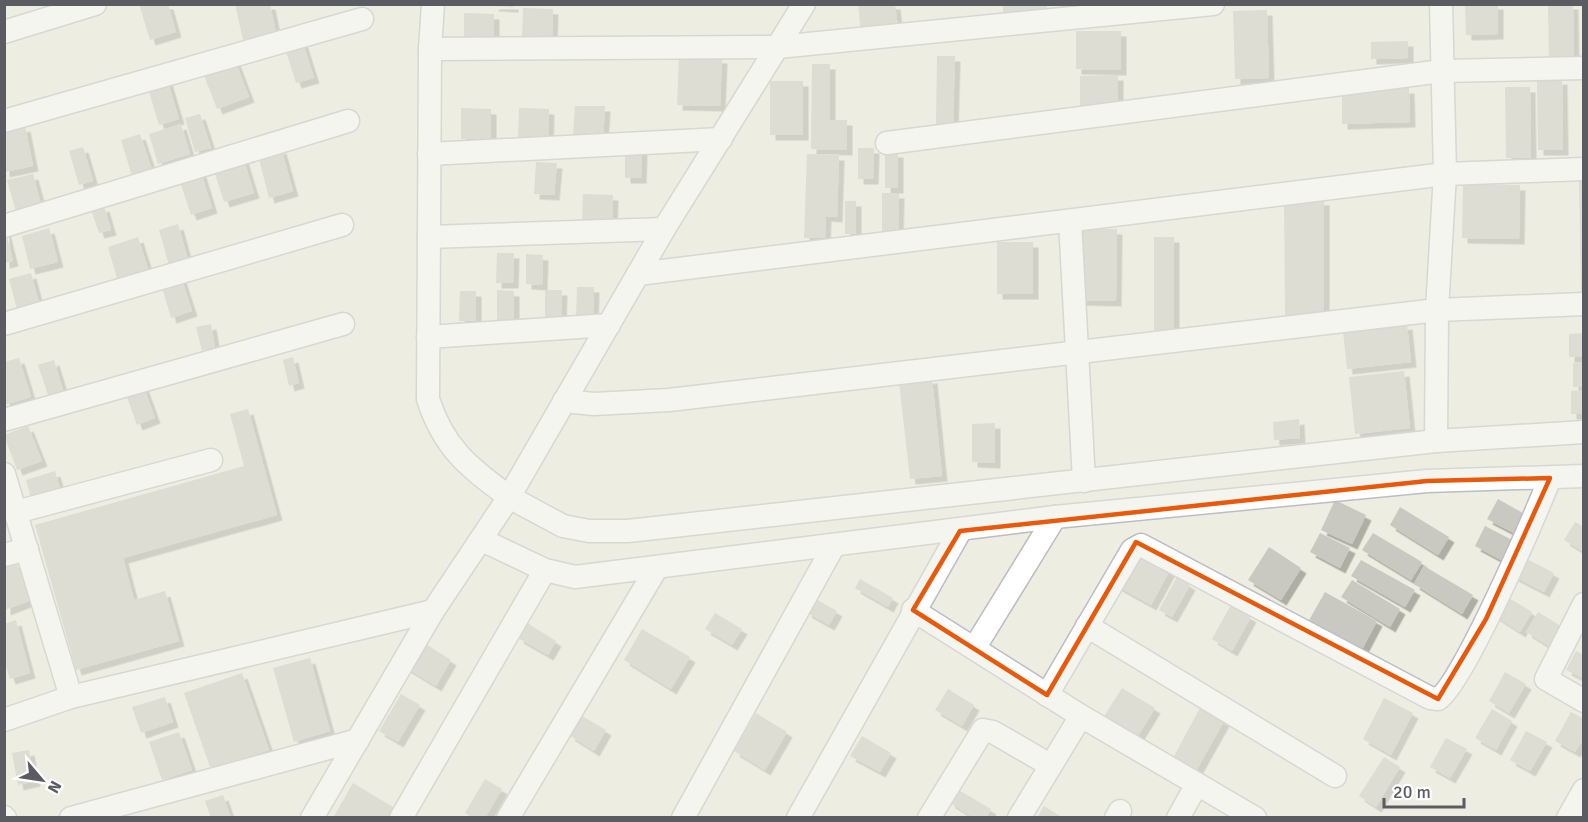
<svg xmlns="http://www.w3.org/2000/svg" width="1588" height="822" font-family="Signika,sans-serif">
<style>
.building{fill:#cac9c1;filter:url(#shadow)}
.lines{fill:none;stroke-linecap:round;stroke-linejoin:round}
.street-casing{stroke:#bcbdc3;stroke-width:25}
.street{stroke:#fff;stroke-width:22}
.marked{fill:none;stroke:#e8590c;stroke-width:4.5;stroke-linejoin:round}
</style>
<defs>
<filter id="shadow"><feDropShadow dx="5.5" dy="5.5" stdDeviation="0" flood-color="#0004"/></filter>
</defs>
<rect width="100%" height="100%" fill="#edede1"/>
<g class="building">
<polygon points="139,4 168,4 176,32 150,40"/>
<polygon points="235,4 270,4 276,33 243,40"/>
<polygon points="494,4 513,4 513,7 493,6"/>
<polygon points="858,4 895,4 898,28 861,32"/>
<polygon points="1003,4 1047,4 1047,13 1003,14"/>
<polygon points="1465,4 1498,4 1498,34 1466,35"/>
<polygon points="1548,4 1573,4 1574,64 1549,64"/>
<polygon points="523,8 553,9 552,40 522,39"/>
<polygon points="1267,10 1269,78 1235,79 1233,11"/>
<polygon points="464,13 494,14 494,44 464,44"/>
<polygon points="1076,31 1121,31 1121,70 1076,69"/>
<polygon points="302,40 314,78 296,83 284,45"/>
<polygon points="1408,41 1408,58 1371,59 1371,42"/>
<polygon points="679,56 722,58 720,106 677,105"/>
<polygon points="937,56 955,56 953,125 936,125"/>
<polygon points="235,60 249,97 217,109 203,73"/>
<polygon points="812,64 830,64 830,120 847,120 847,150 811,149"/>
<polygon points="1118,75 1118,109 1080,109 1080,76"/>
<polygon points="167,79 179,119 159,125 147,85"/>
<polygon points="1562,79 1563,150 1538,150 1537,80"/>
<rect x="770" y="81" width="33" height="54"/>
<polygon points="1505,87 1530,87 1531,158 1506,158"/>
<polygon points="1409,88 1410,122 1342,124 1342,90"/>
<polygon points="575,106 605,106 603,137 573,136"/>
<polygon points="461,108 491,109 491,139 461,139"/>
<polygon points="519,108 549,109 548,140 518,139"/>
<polygon points="200,114 211,148 195,152 185,118"/>
<polygon points="181,124 190,154 158,164 149,134"/>
<polygon points="25,126 33,166 4,172 4,131"/>
<polygon points="140,134 152,170 132,176 121,140"/>
<polygon points="83,147 93,181 79,185 69,151"/>
<polygon points="281,148 293,191 269,198 258,155"/>
<polygon points="625,148 642,148 641,178 625,178"/>
<polygon points="858,148 874,148 873,179 858,179"/>
<rect x="885" y="152" width="13" height="36"/>
<polygon points="242,154 254,193 224,202 212,164"/>
<polygon points="807,154 839,155 837,217 826,216 825,238 804,238"/>
<polygon points="536,162 557,163 554,195 534,194"/>
<polygon points="200,169 212,208 191,215 178,176"/>
<polygon points="33,174 42,208 17,215 7,180"/>
<polygon points="1579,179 1584,179 1584,295 1581,295"/>
<polygon points="1463,184 1520,185 1519,239 1462,238"/>
<polygon points="882,193 899,193 898,232 882,232"/>
<polygon points="583,194 613,195 612,225 582,224"/>
<polygon points="1284,200 1324,200 1324,315 1285,315"/>
<rect x="845" y="201" width="11" height="33"/>
<polygon points="104,206 111,230 99,233 91,210"/>
<polygon points="178,224 188,260 169,265 159,230"/>
<polygon points="49,228 58,262 30,269 22,236"/>
<polygon points="1077,228 1117,229 1116,301 1075,300"/>
<polygon points="5,229 13,261 4,263 4,230"/>
<polygon points="138,237 149,272 118,282 108,247"/>
<rect x="1154" y="237" width="20" height="93"/>
<rect x="997" y="242" width="36" height="52"/>
<polygon points="497,253 514,253 513,283 496,283"/>
<polygon points="526,254 543,255 542,285 526,284"/>
<polygon points="31,273 40,307 18,313 9,279"/>
<polygon points="181,277 192,311 171,318 161,284"/>
<polygon points="577,287 594,287 593,318 576,318"/>
<polygon points="497,290 514,291 514,321 497,321"/>
<polygon points="545,290 562,290 561,320 545,320"/>
<polygon points="460,291 476,291 476,321 459,321"/>
<polygon points="211,324 215,347 202,351 196,327"/>
<polygon points="1407,324 1411,362 1347,369 1343,331"/>
<polygon points="1584,333 1584,357 1569,357 1569,334"/>
<polygon points="293,357 299,383 289,386 283,360"/>
<polygon points="19,358 31,397 4,405 4,362"/>
<polygon points="54,360 64,393 49,398 38,365"/>
<rect x="1573" y="363" width="11" height="24"/>
<polygon points="1404,371 1410,428 1355,434 1349,377"/>
<polygon points="932,378 942,476 910,479 899,382"/>
<polygon points="142,382 155,418 137,425 124,389"/>
<polygon points="1584,390 1584,414 1571,414 1571,391"/>
<polygon points="248,409 277,515 123,558 134,600 165,591 179,641 76,670 35,525 244,466 230,414"/>
<polygon points="1299,419 1300,438 1274,440 1273,422"/>
<polygon points="995,423 995,463 972,462 972,424"/>
<polygon points="28,426 42,461 17,470 4,435"/>
<polygon points="55,471 60,489 31,498 26,480"/>
<polygon points="1498,499 1528,516 1518,535 1487,519"/>
<polygon points="1335,500 1366,515 1352,544 1321,530"/>
<polygon points="1400,507 1449,537 1438,555 1390,525"/>
<polygon points="1575,522 1584,527 1584,552 1564,540"/>
<polygon points="1485,526 1516,542 1505,562 1475,546"/>
<polygon points="1320,533 1350,548 1340,568 1310,552"/>
<polygon points="1373,533 1422,562 1411,580 1362,550"/>
<polygon points="1269,547 1301,568 1281,600 1248,580"/>
<polygon points="1135,548 1171,568 1151,605 1115,585"/>
<polygon points="1523,557 1554,573 1544,592 1513,576"/>
<polygon points="1361,560 1415,590 1405,607 1351,576"/>
<polygon points="16,561 31,600 5,610 5,566"/>
<polygon points="1424,566 1473,595 1462,614 1414,584"/>
<polygon points="1177,577 1190,585 1172,617 1159,610"/>
<polygon points="860,579 893,598 888,607 855,588"/>
<polygon points="1352,580 1400,609 1390,627 1341,597"/>
<polygon points="1325,592 1377,621 1357,659 1304,629"/>
<polygon points="1504,595 1532,612 1520,632 1492,614"/>
<polygon points="814,598 837,611 829,625 806,612"/>
<polygon points="1231,605 1251,617 1232,651 1212,639"/>
<polygon points="1538,612 1564,628 1552,648 1526,632"/>
<polygon points="715,613 742,629 732,645 705,629"/>
<polygon points="16,620 30,673 10,679 4,660 4,624"/>
<polygon points="527,623 556,641 548,655 518,638"/>
<polygon points="642,629 690,657 671,689 624,660"/>
<polygon points="421,641 451,660 436,686 405,667"/>
<polygon points="1576,651 1584,655 1584,679 1566,670"/>
<polygon points="310,658 330,731 294,742 273,668"/>
<polygon points="1505,672 1526,684 1509,713 1489,701"/>
<polygon points="242,673 269,750 211,770 184,693"/>
<polygon points="1122,688 1155,708 1135,741 1101,721"/>
<polygon points="948,689 974,705 962,726 935,710"/>
<polygon points="401,694 420,705 398,742 379,731"/>
<polygon points="165,697 173,722 141,733 132,707"/>
<polygon points="1384,698 1413,713 1391,755 1363,739"/>
<polygon points="1200,708 1224,721 1196,771 1173,758"/>
<polygon points="1492,709 1512,721 1496,750 1475,738"/>
<polygon points="1571,712 1584,719 1584,738 1575,752 1555,741"/>
<polygon points="756,713 787,732 765,770 734,751"/>
<polygon points="582,716 606,730 594,751 569,735"/>
<polygon points="1526,731 1547,742 1530,771 1510,760"/>
<polygon points="179,732 192,770 162,780 149,742"/>
<polygon points="862,736 891,753 880,772 850,756"/>
<polygon points="1446,738 1467,749 1450,778 1430,767"/>
<polygon points="29,750 35,781 18,785 12,753"/>
<polygon points="1384,757 1400,767 1376,807 1359,796"/>
<polygon points="485,779 502,789 485,818 473,818 465,813"/>
<polygon points="353,783 398,810 393,818 333,818"/>
<polygon points="957,789 991,809 986,818 974,818 949,802"/>
<polygon points="223,795 231,818 211,818 205,801"/>
<polygon points="1044,806 1063,818 1037,818"/>
</g>
<g class="lines">
<g class="street-casing">
<g id="street">
<path d="M433 4 430 49 428 399C444 449 469 467 509 497L664 229 804 4"/>
<polyline points="4,32 95,4"/>
<polyline points="430,49 778,47 1213,4"/>
<polyline points="4,121 362,19"/>
<polyline points="887,143 1442,71 1584,68"/>
<polyline points="429,154 721,139"/>
<polyline points="1070,221 1084,481"/>
<polyline points="4,226 348,121"/>
<polyline points="429,237 664,229"/>
<polyline points="638,274 1445,174 1584,169"/>
<polyline points="4,324 342,225"/>
<polyline points="428,337 609,325"/>
<polyline points="564,401 594,404 669,400 1437,310 1584,304"/>
<polyline points="4,420 343,324"/>
<polyline points="1436,441 1437,310 1445,174 1441,4"/>
<polyline points="4,474 71,697"/>
<polyline points="16,512 211,460"/>
<polyline points="482,540 545,570 575,577 1055,517 1427,481 1584,476"/>
<polyline points="4,555 27,549"/>
<polyline points="1584,604 1546,679 1584,701"/>
<polyline points="913,610 1081,716 1019,818"/>
<polyline points="1087,626 1335,776"/>
<polyline points="975,647 1055,517"/>
<path d="M1047 695 1132 550 1141 545 1430 698 1438 699C1462 686 1536 513 1550 478"/>
<polyline points="1081,716 1255,818"/>
<polyline points="4,720 71,697 433,611 509,497 563,526 589,531 628,531 1436,441 1584,432"/>
<polyline points="4,817 5,818"/>
<polyline points="71,818 358,740"/>
<polyline points="312,818 433,611"/>
<polyline points="401,818 545,570"/>
<polyline points="508,818 656,569"/>
<polyline points="683,818 833,547"/>
<polyline points="798,818 960,531"/>
<polyline points="929,818 983,730 993,732 1050,765"/>
<polyline points="1116,818 1120,811"/>
<polyline points="1178,818 1197,784"/>
<polyline points="1568,818 1584,790"/>
</g>
</g>
<use href="#street" class="street"/>
</g>
<path d="M0 0H1588V822H0ZM1550 478 1486 619 1438 699 1136 542 1047 695 913 610 960 531 1427 481Z" fill="#edede1" fill-opacity=".55" fill-rule="evenodd"/>
<path class="marked" d="M1550 478 1486 619 1438 699 1136 542 1047 695 913 610 960 531 1427 481Z"/>
<rect width="1588" height="822" fill="none" stroke="#5a5c62" stroke-width="12"/>
<g transform="translate(42 780) rotate(119)" stroke="#ffffff" stroke-width="4.5" paint-order="stroke">
<path d="M0-4.5L10 22L0 15L-10 22Z" fill="#5a5c62"/>
<text y="-9" font-size="16" font-weight="bold" text-anchor="middle" fill="#5a5c62">N</text>
</g>
<path d="M1384 798v9h80v-9" fill="none" stroke="#5a5c62" stroke-width="3"/>
<text x="1393" y="798" font-size="18" fill="#5a5c62" stroke="#ffffff" stroke-width="4.5" paint-order="stroke">20 m</text>
</svg>
